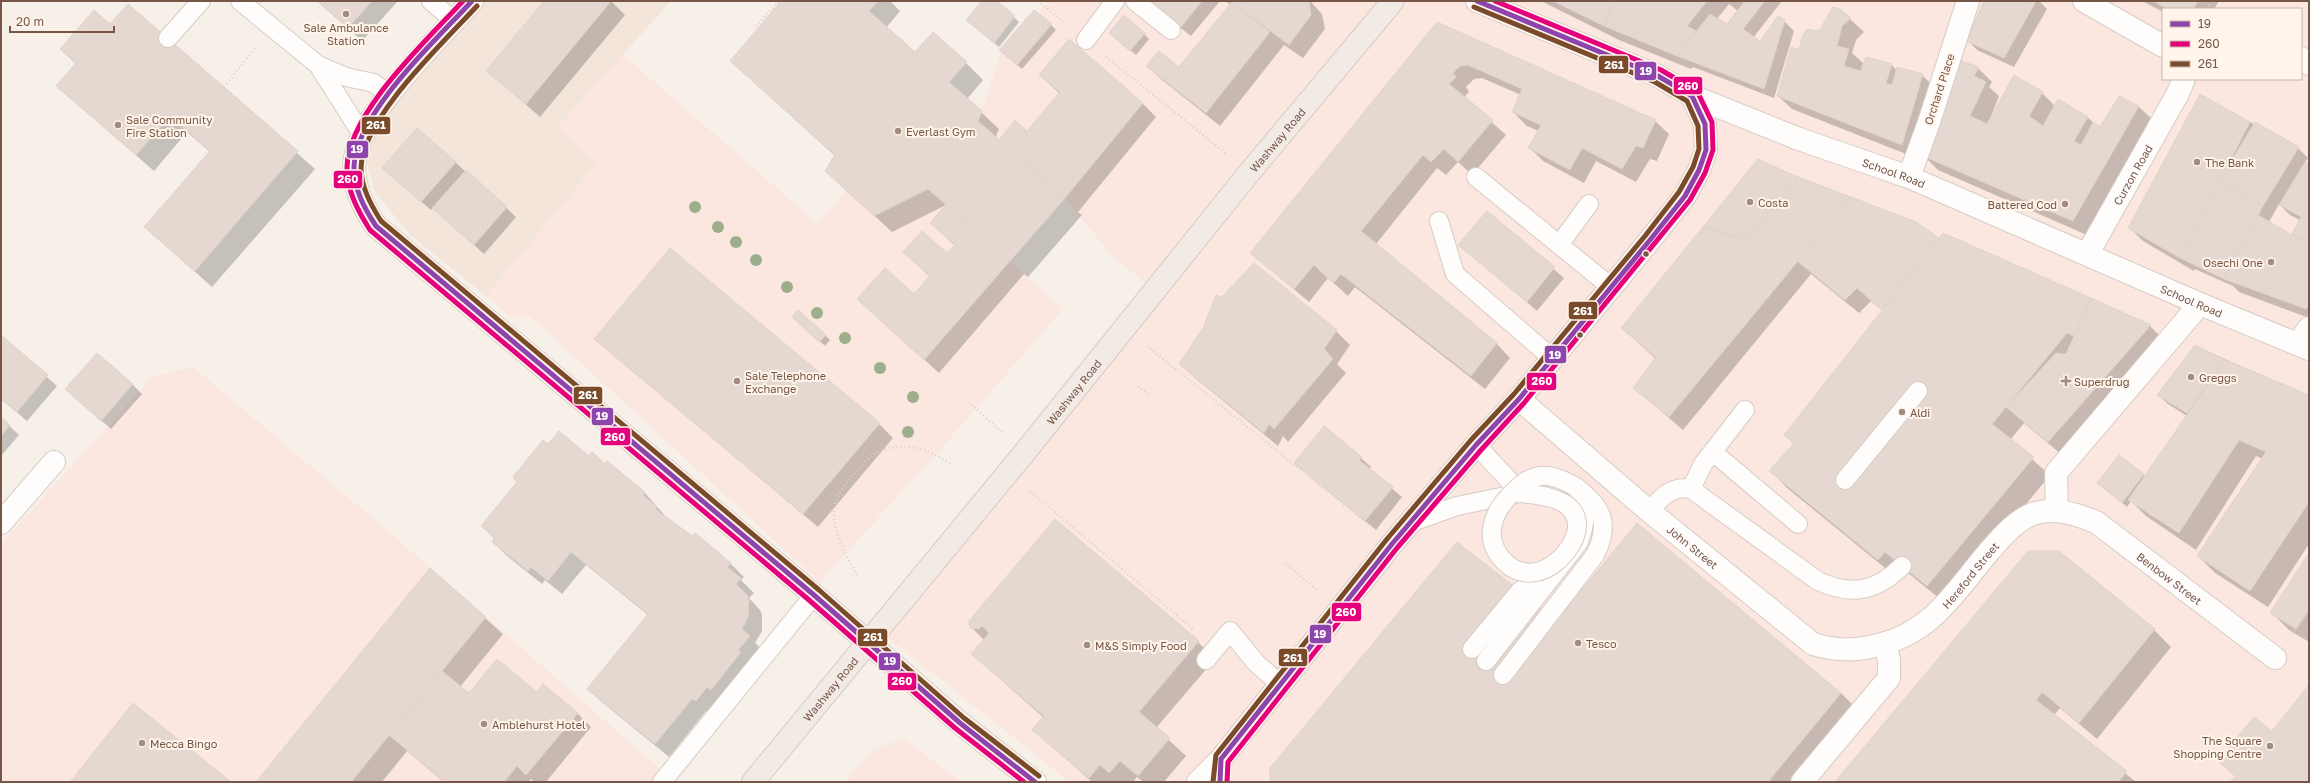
<svg xmlns="http://www.w3.org/2000/svg" width="2310" height="783" font-family="'Golos Text',sans-serif">
<style>
.residential{fill:#f3e5d9}
.commercial{fill:#fbe7df;fill-rule:evenodd}
.shadow{fill:#0003;fill-rule:evenodd}
.building{fill:#e4d8d0;stroke:#e0d3cb}
.lines{fill:none;stroke-linecap:round;stroke-linejoin:round}
.service-casing{stroke:#d6ccc6;stroke-width:20}
.pedestrian-casing{stroke:#d6ccc6;stroke-width:24}
.minor-casing{stroke:#d6ccc6;stroke-width:24}
.secondary-casing{stroke:#d7ccc6;stroke-width:24}
.trunk-casing{stroke:#d6cac4;stroke-width:24}
.path{stroke:#dad0cb;stroke-width:2.5;stroke-dasharray:1 3;stroke-linecap:butt}
.service{stroke:#fefdfc;stroke-width:18}
.pedestrian{stroke:#fefdfc;stroke-width:22}
.minor{stroke:#fefdfc;stroke-width:22}
.secondary{stroke:#fefdfc;stroke-width:22}
.trunk{stroke:#f2eae4;stroke-width:22}
.service-bridge-casing{stroke:#d6ccc6;stroke-width:20;stroke-linecap:butt}
.service-bridge{stroke:#fefdfc;stroke-width:18}
.bus-1-casing{stroke:#fff5eb;stroke-width:8}
.bus-2-casing{stroke:#fff5eb;stroke-width:8}
.bus-3-casing{stroke:#fff5eb;stroke-width:8}
.bus-1{stroke:#8e44ad;stroke-width:5}
.bus-2{stroke:#e5007d;stroke-width:5}
.bus-3{stroke:#7a4b2a;stroke-width:5}
.tree{fill:#9cae8a}
.poi-dot{fill:#a48b80;stroke:#fff5eb;stroke-width:1.5}
.bus-dot{fill:#775547;stroke:#fff5eb;stroke-width:1.5}
.labels{text-anchor:middle;dominant-baseline:central;stroke-width:4;stroke-linejoin:round;paint-order:stroke}
.poi-label{font-size:11px;fill:#775547;stroke:#fff5eb;text-anchor:start}
.street-label{font-size:11px;fill:#775547;stroke:#fff5eb}
.line-badge{stroke:#fff5eb;stroke-width:1.5}
.badge-label{font-size:11px;text-anchor:middle;font-weight:bold;fill:#fff}
</style>
<rect width="100%" height="100%" fill="#f7f0e9"/>
<polygon class="residential" points="477,1 671,1 558,127 597,164 486,296 409,234 375,192 367,163 369,142 383,113"/>
<g class="commercial">
<path d="M1049 1H2309V782H1069L882 633 1163 297 1111 255 1065 198 978 121 1002 50ZM2163 9H2301V79H2163Z"/>
<polygon points="622,54 817,223 847,190 874,216 928,189 1063,309 947,442 820,582 531,317 509,316 486,296 596,164 558,128"/>
<polygon points="193,367 387,530 675,782 1,782 1,544 152,377"/>
<polygon points="903,738 961,782 845,782 870,752"/>
</g>
<g class="shadow">
<polygon points="317,1 398,1 362,41"/>
<polygon points="545,1 611,1 625,15 540,117 488,71"/>
<polygon points="782,1 890,1 900,11 886,28 915,53 966,63 983,80 967,99 999,129 995,138 999,141 1027,132 1060,94 1040,75 1142,103 1156,117 1078,212 1082,215 1028,277 1024,274 939,373 858,299 914,295 930,277 904,252 947,254 955,246 932,223 946,205 892,232 826,171 835,156 731,61"/>
<polygon points="983,1 995,1 1019,22 999,47 972,25"/>
<polygon points="1146,1 1220,1 1191,36"/>
<polygon points="1225,1 1310,1 1322,14 1325,29 1303,58 1284,45 1220,126 1161,79 1147,66 1180,68 1231,5"/>
<path d="M1541 1H1782L1753 38 1760 42 1784 21 1794 31 1774 98 1693 67 1691 69 1619 40ZM1729 4 1738 11 1727 25 1717 19Z"/>
<polygon points="1985,1 2039,1 2047,9 2014,67 1977,50 1967,40"/>
<polygon points="2142,1 2219,1 2214,9 2163,9 2163,12"/>
<polygon points="128,5 315,169 212,287 145,227 210,152 187,132 154,171 57,86 76,64 61,49 111,26"/>
<polygon points="1850,19 1864,32 1856,40 1852,53 1863,63 1861,68 1892,65 1897,71 1922,75 1936,89 1916,158 1792,109 1778,96 1799,51 1819,33"/>
<polygon points="1438,23 1655,121 1669,134 1657,161 1650,159 1636,182 1596,161 1584,183 1543,161 1530,148 1539,131 1527,126 1513,112 1521,95 1482,78 1474,79 1466,87 1469,92 1464,97 1506,135 1472,175 1458,162 1446,175 1437,168 1376,244 1497,344 1510,358 1485,389 1355,287 1348,296 1328,278 1309,302 1251,253"/>
<polygon points="1051,25 1056,30 1022,69 1005,55"/>
<polygon points="1144,34 1149,39 1136,55 1115,37"/>
<polygon points="1978,68 1992,82 1989,87 1999,96 1988,124 2042,93 2055,106 2059,101 2088,118 2101,128 2120,97 2139,107 2153,120 2087,235 1938,170 1924,156"/>
<path d="M2250 122 2298 148 2308 158 2304 163 2309 166V318L2239 292 2233 286 2195 269 2194 271 2143 241 2130 228ZM2279 204 2290 215 2300 220 2293 234 2297 238 2269 222Z"/>
<polygon points="455,162 516,217 484,254 433,208 431,210 383,168"/>
<polygon points="1487,212 1564,278 1537,311 1460,245"/>
<polygon points="1703,227 1939,239 1944,234 2150,326 2164,340 2062,455 2024,423 2010,440 2050,475 1945,603 1902,568 1895,576 1787,488 1771,471 1795,444 1785,435 1883,311 1871,301 1859,313 1811,274 1683,430 1634,388 1656,359 1622,328"/>
<polygon points="798,322 825,335 830,340 825,346"/>
<polygon points="1336,331 1350,345 1337,364 1346,373 1288,442 1283,436 1278,446 1194,377 1180,364"/>
<polygon points="1,337 57,386 27,421 1,399"/>
<polygon points="595,339 879,424 893,438 818,527"/>
<polygon points="2195,346 2309,396 2309,544 2268,607 2215,573 2198,556 2262,459 2256,456 2196,550 2146,516 2131,501 2127,507 2098,483 2143,475 2145,477 2187,416 2168,404 2158,395"/>
<polygon points="132,384 142,394 111,429 66,389"/>
<polygon points="1,418 19,435 1,456"/>
<polygon points="548,446 589,457 605,465 607,462 645,493 674,526 676,524 730,563 744,577 741,580 754,593 749,598 760,610 762,615 762,631 755,643 763,650 710,714 706,711 669,757 602,702 588,689 648,615 586,565 562,594 545,580 542,584 507,556 493,542 495,539 482,526"/>
<polygon points="1361,458 1371,467 1369,469 1402,497 1376,530 1296,463"/>
<polygon points="2309,555 2309,642 2289,630 2272,613"/>
<polygon points="431,570 503,634 460,687 469,694 537,693 577,713 591,727 546,782 534,782 531,779 529,782 444,782 407,751 382,782 258,782"/>
<polygon points="972,618 1198,642 1215,659 1156,728 1186,756 1164,782 1143,782 1137,777 1133,782 1092,782 1034,730 1044,718 972,654 984,640 971,627 969,624"/>
<polygon points="1557,621 1841,693 1858,710 1798,782 1271,782"/>
<polygon points="2154,630 2171,647 2097,739 2060,708 2054,715 2136,782 1837,782"/>
</g>
<g class="building">
<polygon points="318,1 372,1 348,28"/>
<polygon points="544,1 611,1 526,104 486,71"/>
<polygon points="781,1 878,1 869,11 915,52 933,32 967,62 949,82 982,111 978,121 1065,198 1010,261 928,189 874,216 825,171 835,155 730,61"/>
<polygon points="982,1 997,1 1015,16 994,43 966,20"/>
<polygon points="1146,1 1202,1 1181,27"/>
<polygon points="1231,1 1309,1 1311,15 1289,45"/>
<polygon points="1553,1 1615,1 1604,26"/>
<polygon points="1615,1 1707,1 1687,26 1696,31 1677,56 1604,26"/>
<polygon points="1745,1 1765,1 1743,29 1760,41 1778,16 1785,20 1764,89 1677,56 1710,14 1727,24"/>
<polygon points="1984,1 2036,1 2004,58 1966,41"/>
<polygon points="2153,1 2198,1 2193,9 2168,9"/>
<polygon points="1232,2 1270,32 1206,113 1146,66 1159,51 1179,67"/>
<polygon points="128,4 298,151 195,271 144,227 210,151 170,116 136,155 56,86 76,63 60,49 94,10 110,24"/>
<polygon points="1833,7 1840,9 1851,18 1842,26 1837,46 1849,49 1844,66 1861,71 1866,57 1892,64 1886,83 1892,85 1897,67 1923,74 1902,145 1777,96 1791,47 1799,50 1802,37 1807,29 1819,31"/>
<polygon points="1034,10 1052,24 1017,65 999,50"/>
<polygon points="1124,15 1145,33 1130,51 1109,33"/>
<polygon points="1437,22 1656,120 1643,148 1636,146 1622,169 1582,148 1570,170 1528,148 1541,125 1512,112 1522,89 1468,65 1460,66 1453,73 1456,77 1449,84 1493,120 1458,162 1444,149 1431,162 1423,155 1361,231 1497,343 1471,376 1341,274 1333,283 1314,265 1294,289 1250,253"/>
<polygon points="1069,39 1143,103 1065,198 999,140 1015,120 1027,131 1060,92 1039,75"/>
<polygon points="1955,59 1979,67 1974,76 1986,82 1970,116 1987,124 2014,75 2043,92 2029,116 2043,126 2058,99 2088,117 2074,141 2081,145 2093,122 2100,127 2119,96 2139,106 2073,221 1923,156"/>
<polygon points="2200,94 2250,122 2180,258 2128,228"/>
<polygon points="2255,122 2299,147 2263,206 2219,181"/>
<polygon points="417,128 456,162 421,202 382,168"/>
<polygon points="1758,159 1798,177 1747,240 1703,227"/>
<polygon points="2305,162 2309,165 2309,221 2279,205"/>
<polygon points="466,170 507,207 474,245 432,208"/>
<polygon points="1798,177 1851,197 1669,417 1633,388 1656,357 1621,328 1703,227 1747,240"/>
<polygon points="2219,181 2263,206 2224,279 2180,258"/>
<polygon points="1851,197 1916,222 1939,238 1882,310 1857,288 1845,300 1797,261"/>
<polygon points="946,204 1010,261 924,360 857,299 885,268 914,294 930,276 903,252 922,231 947,253 955,245 930,223"/>
<polygon points="1487,211 1555,267 1527,302 1458,245"/>
<polygon points="2258,215 2309,245 2309,304 2306,309 2224,279"/>
<polygon points="2301,217 2309,221 2309,245 2292,234"/>
<polygon points="1943,233 2091,298 2074,336 2067,333 1992,424 2034,457 1927,586 1885,552 1878,560 1769,471 1794,443 1784,435"/>
<polygon points="670,248 880,423 803,514 594,339"/>
<polygon points="1254,263 1337,330 1324,349 1333,359 1274,429 1269,424 1264,433 1179,364 1203,328 1216,295 1222,297"/>
<polygon points="2091,298 2151,325 2048,442 2006,407 2056,353 2066,354"/>
<polygon points="798,310 826,335 819,342 792,317"/>
<polygon points="1,335 48,375 17,412 1,399"/>
<polygon points="2195,345 2225,360 2187,413 2157,395"/>
<polygon points="97,353 133,384 101,421 65,389"/>
<polygon points="2225,360 2309,395 2309,502 2250,591 2197,556 2266,452 2239,440 2179,533 2128,500"/>
<polygon points="1,417 10,425 1,436"/>
<polygon points="1324,426 1362,457 1359,460 1393,487 1365,521 1294,463"/>
<polygon points="559,431 589,456 592,452 605,464 607,461 645,492 643,495 657,507 655,509 692,536 695,533 731,563 727,567 741,578 736,584 747,595 749,601 748,617 742,629 750,636 738,650 741,652 711,690 707,687 696,701 692,699 655,744 587,689 648,614 571,552 548,581 531,567 528,571 492,542 495,537 481,526 517,482 513,477 543,440 548,444"/>
<polygon points="2119,455 2144,474 2122,503 2097,483"/>
<polygon points="1055,519 1199,641 1139,712 1170,738 1138,776 1120,761 1109,773 1100,765 1089,778 1032,730 1044,716 971,654 989,633 982,626 979,629 970,628 969,621"/>
<polygon points="1637,523 1841,693 1768,782 1270,782 1270,768 1457,542 1557,620"/>
<polygon points="2028,551 2059,551 2155,629 2079,723 2042,692 2036,700 2127,771 2118,782 1835,782"/>
<polygon points="2309,553 2309,610 2296,629 2270,613"/>
<polygon points="430,568 486,617 351,782 256,782"/>
<polygon points="497,659 537,692 543,684 578,713 526,775 517,766 504,782 445,782 389,735 442,671 469,693"/>
<polygon points="2309,685 2309,782 2230,782 2235,776 2218,761 2254,717 2272,731"/>
<polygon points="133,703 231,782 70,782"/>
</g>
<g class="lines">
<g class="service-casing">
<g id="service">
<polyline points="240,1 318,65 346,77 374,83 389,95"/>
<polyline points="431,1 455,22"/>
<polyline points="1135,1 1171,30"/>
<polyline points="168,38 201,1"/>
<polyline points="1086,40 1115,1"/>
<polyline points="318,65 363,136"/>
<polyline points="1476,177 1611,287"/>
<polyline points="1439,221 1455,274 1552,358"/>
<polyline points="1559,245 1589,204"/>
<polyline points="1476,445 1521,493"/>
<polyline points="1713,452 1798,524"/>
<polyline points="1845,480 1918,391"/>
<polyline points="1691,489 1703,464 1745,410"/>
<path d="M1649 511C1661 498 1671 485 1691 489L1818 581C1851 596 1876 592 1902 566"/>
<polyline points="1412,522 1457,506 1520,493"/>
<polyline points="1472,649 1520,591 1550,571"/>
<polyline points="1206,660 1230,631 1256,663 1280,684"/>
<path d="M1486 661 1579 542C1586 523 1587 507 1577 489"/>
<path d="M1503 675 1595 555C1611 523 1602 507 1576 487"/>
<polyline points="662,782 814,595"/>
</g>
</g>
<g class="pedestrian-casing">
<g id="pedestrian">
<path id="s1" d="M1692 96 1799 139 1909 177 2200 304 2309 349"/>
<polyline points="1909,177 1929,122"/>
<path id="s2" d="M2088 253 2177 95"/>
<polyline points="2298,344 2309,328"/>
<polyline points="2057,511 2056,473 2200,304"/>
<polyline points="1802,782 1889,678 1889,660 1885,644"/>
</g>
</g>
<g class="minor-casing">
<g id="minor">
<polyline points="2084,1 2163,46"/>
<polyline points="2301,58 2309,64"/>
<polyline points="2177,95 2184,79"/>
<polyline points="1929,122 1968,1"/>
<path id="s3" d="M1519 399 1649 511 1813 644C1836 651 1855 651 1879 645 1931 632 1953 595 1986 555 1998 541 2011 525 2028 516 2050 505 2076 514 2096 522L2275 658"/>
<polyline points="1,523 54,462"/>
<polyline points="1198,782 1221,759 1392,544 1476,445 1519,399 1650,240 1685,196 1699,170 1706,150 1705,124 1692,96 1658,76 1477,1"/>
</g>
</g>
<g class="secondary-casing">
<path id="secondary" d="M472 1C440 38 362 111 355 158 351 183 362 206 376 226L814 595 960 723 1035 782"/>
</g>
<g class="trunk-casing">
<g id="trunk">
<path id="s4" d="M753 782 1025 452 1249 173 1393 1"/>
</g>
</g>
<g class="path">
<polyline points="1038,1 1065,23"/>
<polyline points="2209,1 2210,9"/>
<polyline points="756,26 779,1"/>
<polyline points="1106,57 1227,154"/>
<polyline points="224,87 255,48"/>
<polyline points="1147,346 1369,525"/>
<polyline points="1138,386 1148,394"/>
<polyline points="968,402 1003,433"/>
<polyline points="1030,491 1194,630"/>
<polyline points="1285,563 1317,590"/>
<path d="M857 575C846 555 830 528 835 504 837 493 847 483 853 476 859 469 866 458 874 454 900 439 929 448 951 465"/>
<polyline points="2292,634 2309,610"/>
</g>
<use href="#service" class="service"/>
<use href="#pedestrian" class="pedestrian"/>
<use href="#minor" class="minor"/>
<use href="#secondary" class="secondary"/>
<use href="#trunk" class="trunk"/>
<g class="service-bridge-casing">
<path id="service-bridge" d="M1521 493C1536 495 1558 496 1570 508 1591 530 1560 568 1536 572 1526 574 1515 571 1508 565 1481 542 1491 513 1513 492 1520 486 1526 479 1536 477 1550 473 1563 480 1576 487"/>
</g>
<use href="#service-bridge" class="service-bridge"/>
<g class="bus-1-casing">
<g id="bus-1">
<path d="M472 1C437 39 355 114 354 167 354 189 364 208 376 226L814 595 960 723 1035 782"/>
<polyline points="1220,782 1221,759 1392,544 1476,445 1519,399 1650,240 1685,196 1699,170 1706,150 1705,124 1692,96 1658,76 1477,1"/>
</g>
</g>
<g class="bus-2-casing">
<g id="bus-2">
<path d="M463 1C427 40 347 114 347 168 347 191 358 211 370 230L809 600 955 728 1024 782"/>
<polyline points="1227,782 1228,762 1397,548 1481,450 1524,403 1690,200 1705,173 1713,150 1712,122 1697,91 1661,70 1495,1"/>
</g>
</g>
<g class="bus-3-casing">
<g id="bus-3">
<path d="M477 6C444 42 362 118 361 168 361 187 371 205 381 221L819 590 964 718 1039 776"/>
<polyline points="1213,782 1216,755 1387,539 1471,440 1514,394 1645,236 1679,192 1693,167 1699,149 1698,126 1687,101 1655,82 1474,7"/>
</g>
</g>
<use href="#bus-1" class="bus-1"/>
<use href="#bus-2" class="bus-2"/>
<use href="#bus-3" class="bus-3"/>
</g>
<g class="tree">
<circle cx="695" cy="207" r="6"/>
<circle cx="718" cy="227" r="6"/>
<circle cx="736" cy="242" r="6"/>
<circle cx="756" cy="260" r="6"/>
<circle cx="787" cy="287" r="6"/>
<circle cx="817" cy="313" r="6"/>
<circle cx="845" cy="338" r="6"/>
<circle cx="880" cy="368" r="6"/>
<circle cx="913" cy="397" r="6"/>
<circle cx="908" cy="432" r="6"/>
</g>
<g class="poi-dot">
<circle cx="346" cy="14" r="4"/>
<circle cx="118" cy="125" r="4"/>
<circle cx="898" cy="131" r="4"/>
<circle cx="2197" cy="162" r="4"/>
<circle cx="1750" cy="202" r="4"/>
<circle cx="2065" cy="204" r="4"/>
<circle cx="2271" cy="262" r="4"/>
<circle cx="2191" cy="377" r="4"/>
<circle cx="737" cy="381" r="4"/>
<path d="M2064 375h4v4h4v4h-4v4h-4v-4h-4v-4h4z"/>
<circle cx="1902" cy="412" r="4"/>
<circle cx="1578" cy="643" r="4"/>
<circle cx="1087" cy="645" r="4"/>
<circle cx="484" cy="724" r="4"/>
<circle cx="142" cy="743" r="4"/>
<circle cx="2270" cy="746" r="4"/>
</g>
<g class="bus-dot">
<circle cx="1646" cy="254" r="3.5"/>
<circle cx="1580" cy="335" r="3.5"/>
</g>
<g class="labels">
<g class="poi-label">
<text x="346" y="27" text-anchor="middle">Sale Ambulance<tspan x="346" dy="13">Station</tspan></text>
<text x="126" y="119">Sale Community<tspan x="126" dy="13">Fire Station</tspan></text>
<text x="906" y="131">Everlast Gym</text>
<text x="2205" y="162">The Bank</text>
<text x="1758" y="202">Costa</text>
<text x="2057" y="204" text-anchor="end">Battered Cod</text>
<text x="2263" y="262" text-anchor="end">Osechi One</text>
<text x="745" y="375">Sale Telephone<tspan x="745" dy="13">Exchange</tspan></text>
<text x="2199" y="377">Greggs</text>
<text x="2074" y="381">Superdrug</text>
<text x="1910" y="412">Aldi</text>
<text x="1586" y="643">Tesco</text>
<text x="1095" y="645">M&amp;S Simply Food</text>
<text x="492" y="724">Amblehurst Hotel</text>
<text x="2262" y="740" text-anchor="end">The Square<tspan x="2262" dy="13">Shopping Centre</tspan></text>
<text x="150" y="743">Mecca Bingo</text>
</g>
<g class="street-label">
<text transform="translate(1939 89) rotate(-72)">Orchard Place</text>
<text stroke="none"><textPath href="#s4" startOffset="829">Washway Road</textPath></text>
<text stroke="none"><textPath href="#s1" startOffset="216">School Road</textPath></text>
<text stroke="none"><textPath href="#s2" startOffset="90">Curzon Road</textPath></text>
<text stroke="none"><textPath href="#s1" startOffset="540">School Road</textPath></text>
<text stroke="none"><textPath href="#s4" startOffset="505">Washway Road</textPath></text>
<text stroke="none"><textPath href="#s3" startOffset="228">John Street</textPath></text>
<text stroke="none"><textPath href="#s3" startOffset="567">Hereford Street</textPath></text>
<text stroke="none"><textPath href="#s3" startOffset="813">Benbow Street</textPath></text>
<text stroke="none"><textPath href="#s4" startOffset="121">Washway Road</textPath></text>
</g>
</g>
<g class="line-badge">
<rect x="1598" y="55" width="31" height="19" rx="4" fill="#7a4b2a"/>
<rect x="1634" y="61" width="23" height="20" rx="4" fill="#8e44ad"/>
<rect x="1673" y="76" width="30" height="19" rx="4" fill="#e5007d"/>
<rect x="361" y="116" width="30" height="19" rx="4" fill="#7a4b2a"/>
<rect x="346" y="140" width="23" height="19" rx="4" fill="#8e44ad"/>
<rect x="333" y="170" width="30" height="19" rx="4" fill="#e5007d"/>
<rect x="1568" y="301" width="30" height="19" rx="4" fill="#7a4b2a"/>
<rect x="1544" y="345" width="23" height="19" rx="4" fill="#8e44ad"/>
<rect x="1526" y="372" width="31" height="19" rx="4" fill="#e5007d"/>
<rect x="573" y="386" width="30" height="19" rx="4" fill="#7a4b2a"/>
<rect x="591" y="407" width="23" height="19" rx="4" fill="#8e44ad"/>
<rect x="600" y="427" width="31" height="19" rx="4" fill="#e5007d"/>
<rect x="1331" y="602" width="31" height="20" rx="4" fill="#e5007d"/>
<rect x="1309" y="624" width="23" height="20" rx="4" fill="#8e44ad"/>
<rect x="857" y="628" width="31" height="19" rx="4" fill="#7a4b2a"/>
<rect x="1278" y="648" width="30" height="19" rx="4" fill="#7a4b2a"/>
<rect x="878" y="652" width="23" height="19" rx="4" fill="#8e44ad"/>
<rect x="887" y="672" width="30" height="19" rx="4" fill="#e5007d"/>
</g>
<g class="badge-label">
<text x="1614" y="69">261</text>
<text x="1646" y="75">19</text>
<text x="1688" y="90">260</text>
<text x="376" y="129">261</text>
<text x="357" y="153">19</text>
<text x="348" y="183">260</text>
<text x="1583" y="315">261</text>
<text x="1555" y="359">19</text>
<text x="1542" y="385">260</text>
<text x="588" y="399">261</text>
<text x="602" y="420">19</text>
<text x="615" y="441">260</text>
<text x="1346" y="616">260</text>
<text x="1320" y="638">19</text>
<text x="873" y="641">261</text>
<text x="1293" y="662">261</text>
<text x="890" y="665">19</text>
<text x="902" y="685">260</text>
</g>
<rect width="2310" height="783" fill="none" stroke="#775547" stroke-width="4"/>
<rect x="2162" y="8" width="140" height="72" fill="#fff5eb" stroke="#c9b5a9"/>
<rect x="2170" y="21" width="20" height="6" fill="#8e44ad" stroke="#c9b5a9"/>
<text x="2198" y="28" font-size="12" fill="#775547">19</text>
<rect x="2170" y="41" width="20" height="6" fill="#e5007d" stroke="#c9b5a9"/>
<text x="2198" y="48" font-size="12" fill="#775547">260</text>
<rect x="2170" y="61" width="20" height="6" fill="#7a4b2a" stroke="#c9b5a9"/>
<text x="2198" y="68" font-size="12" fill="#775547">261</text>
<path d="M10 26v6h104v-6" fill="none" stroke="#775547" stroke-width="2"/>
<text x="16" y="26" font-size="12" fill="#775547" stroke="#fff5eb" stroke-width="3" paint-order="stroke">20 m</text>
</svg>
